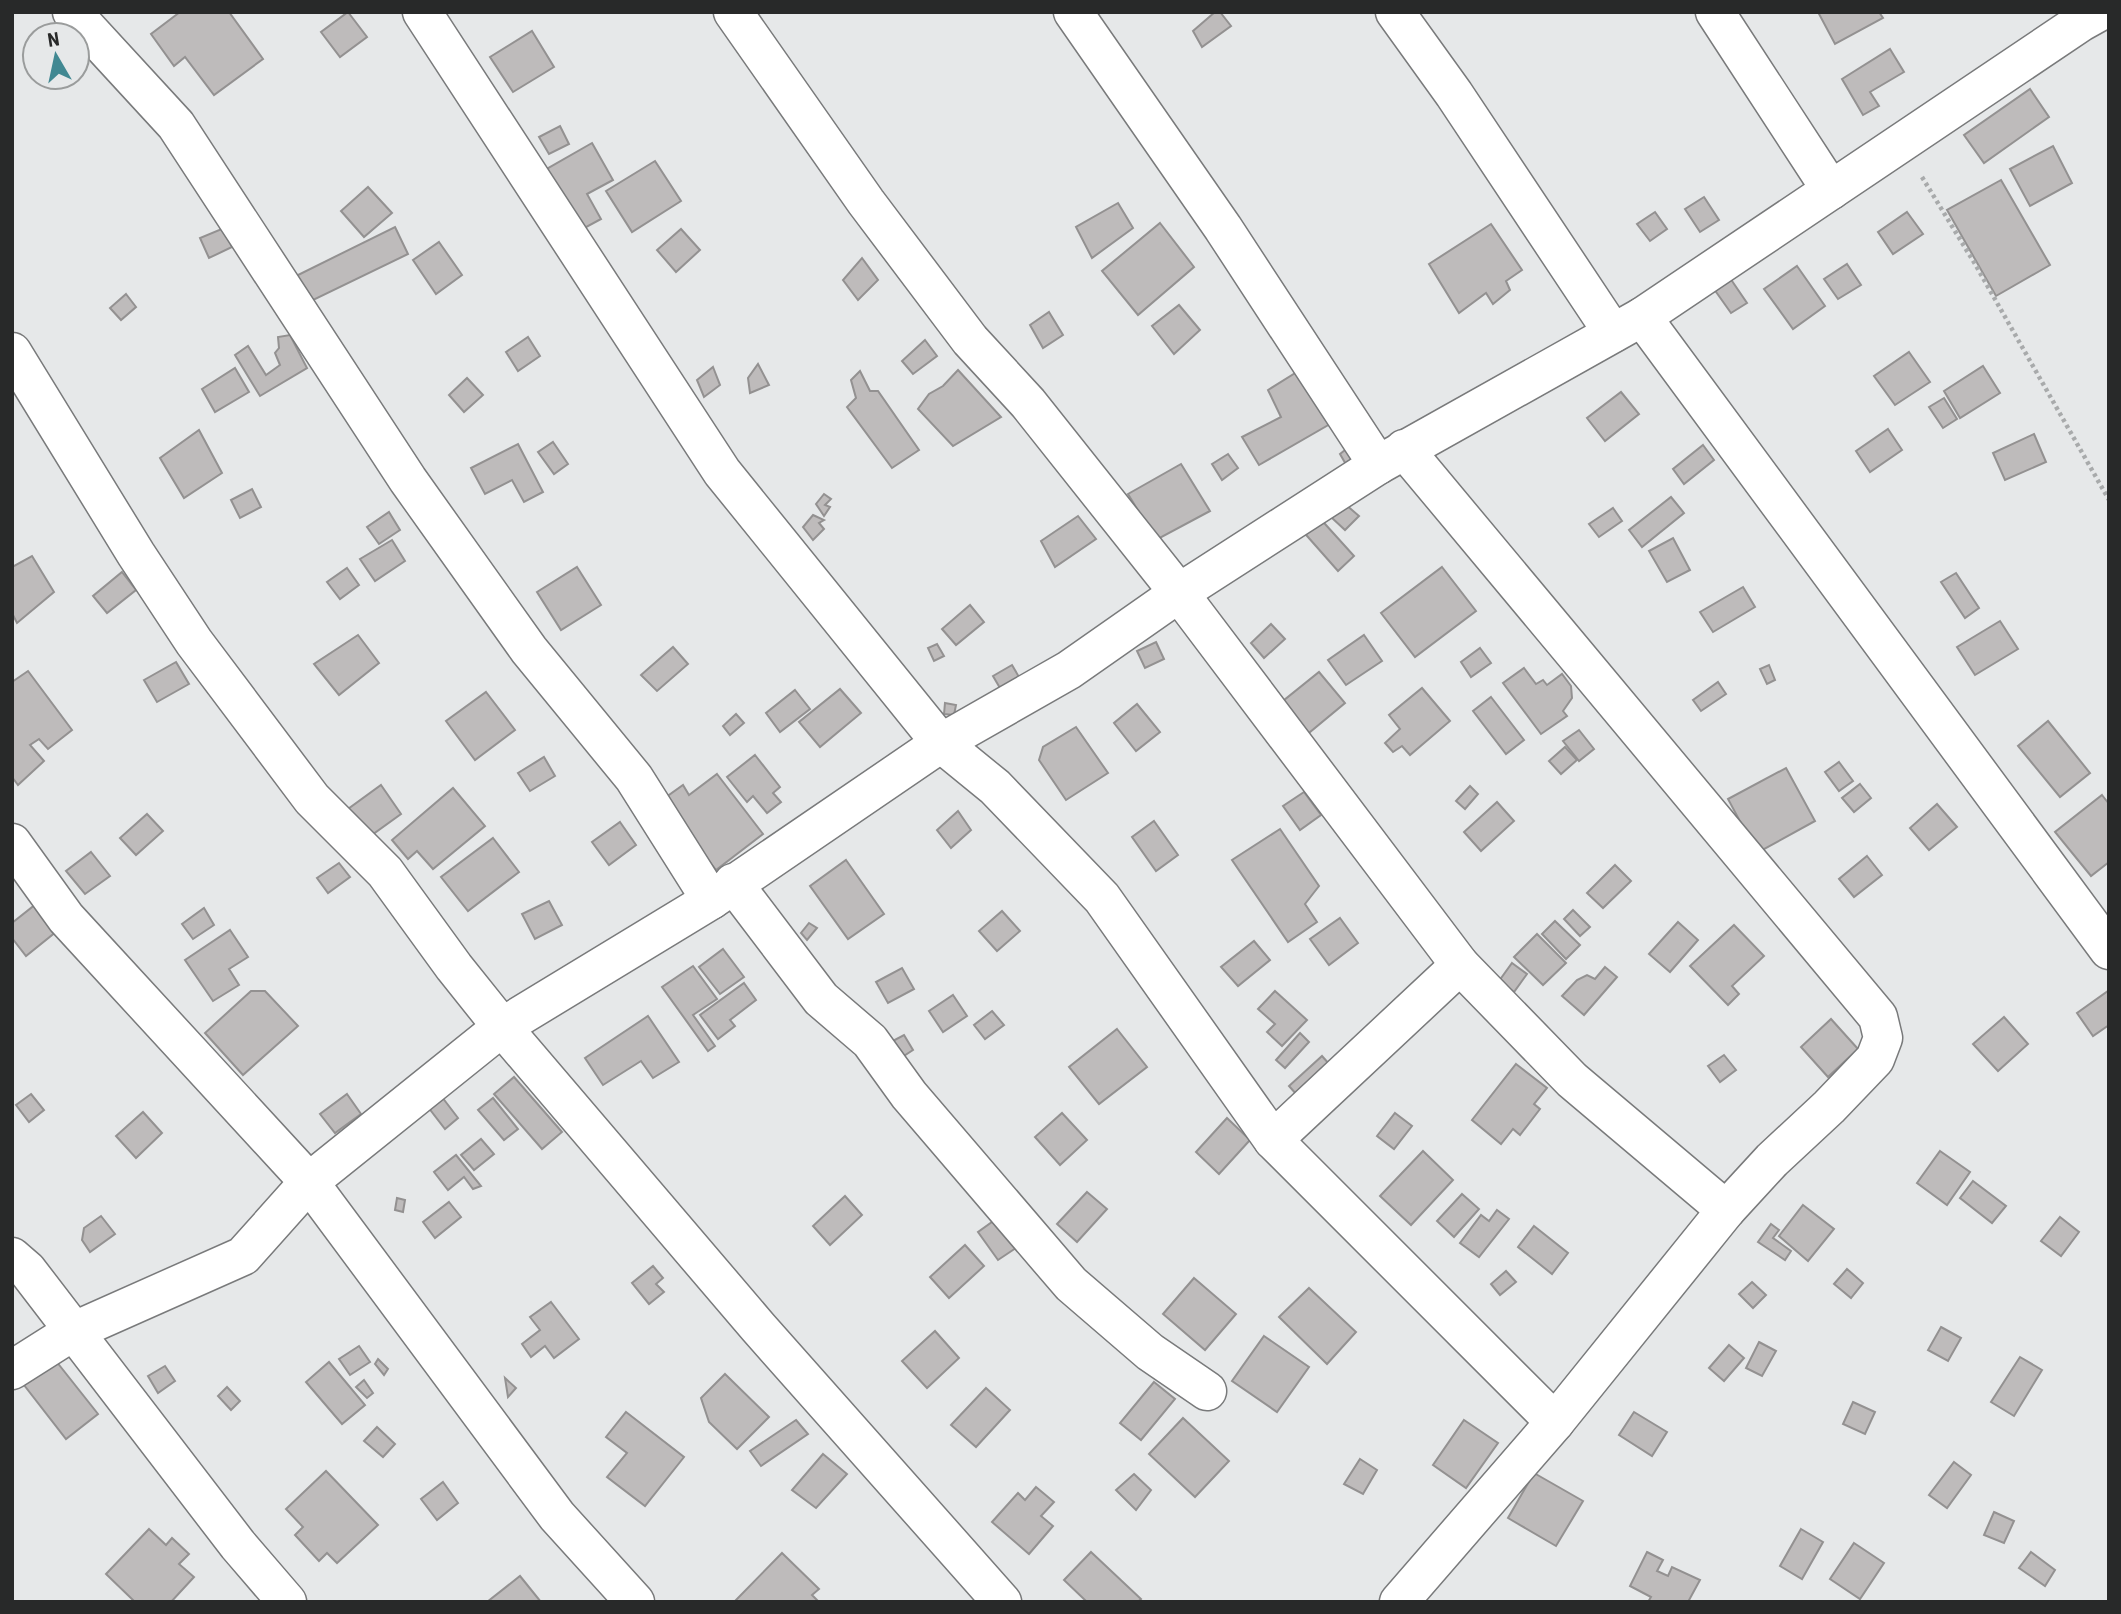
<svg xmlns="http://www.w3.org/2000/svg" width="2121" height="1614" font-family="'Roboto Condensed',sans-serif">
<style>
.building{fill:#bebbbb;stroke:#939191;stroke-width:2}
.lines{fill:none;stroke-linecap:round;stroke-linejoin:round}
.minor-casing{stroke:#797a7b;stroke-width:41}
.path{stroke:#a8aaab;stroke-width:4.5;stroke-dasharray:3.5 3.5;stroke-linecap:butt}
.minor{stroke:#fff;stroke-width:38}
</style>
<rect width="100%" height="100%" fill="#e6e8e9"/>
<g class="building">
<polygon points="180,12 229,12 263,59 214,95 185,57 174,66 151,34"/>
<polygon points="348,12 367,37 340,57 321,32"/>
<polygon points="1215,12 1220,12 1231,26 1202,47 1193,31"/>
<polygon points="1818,12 1879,12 1883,18 1835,44"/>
<polygon points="532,31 554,67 513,92 490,57"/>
<polygon points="1890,49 1904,72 1870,92 1879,106 1863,115 1842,79"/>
<polygon points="2030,89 2049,117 1984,163 1964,135"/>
<polygon points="560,126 569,144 549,154 539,137"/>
<polygon points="592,143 613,180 587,194 601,219 579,231 545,170"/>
<polygon points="2053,146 2072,183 2030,206 2010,169"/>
<polygon points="655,161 681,201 632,232 606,191"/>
<polygon points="2001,180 2050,265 1996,296 1947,210"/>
<polygon points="368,187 392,213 364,237 341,211"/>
<polygon points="1704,197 1719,220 1700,232 1685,209"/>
<polygon points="1118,203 1133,228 1092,258 1076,227"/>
<polygon points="1655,212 1667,229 1650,241 1637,224"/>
<polygon points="1907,212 1923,234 1893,254 1878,232"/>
<polygon points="1160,223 1194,267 1138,315 1102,271"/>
<polygon points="1491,224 1522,270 1506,281 1510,290 1493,304 1486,293 1459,313 1429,264"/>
<polygon points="395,227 408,254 307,303 294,277"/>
<polygon points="224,228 232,247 209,258 200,238"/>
<polygon points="681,229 700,250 676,272 657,250"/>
<polygon points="439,242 462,275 436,294 413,260"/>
<polygon points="862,258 878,280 858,300 843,280"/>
<polygon points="1847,264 1861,285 1838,299 1824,279"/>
<polygon points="1797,266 1825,306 1793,329 1764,289"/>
<polygon points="1730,278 1747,303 1731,313 1714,289"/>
<polygon points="126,294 136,307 121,320 110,308"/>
<polygon points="1179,305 1200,330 1174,354 1152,326"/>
<polygon points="1049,312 1063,335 1043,348 1030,325"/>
<polygon points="290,335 307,368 260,396 235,355 248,346 266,375 280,365 275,353 279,348 278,337"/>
<polygon points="528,337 540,356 518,371 506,352"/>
<polygon points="925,340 937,356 913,374 902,361"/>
<polygon points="1909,352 1930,382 1895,405 1874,376"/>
<polygon points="758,364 769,385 750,393 748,378"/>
<polygon points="1983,366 2000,393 1960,418 1944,391"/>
<polygon points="713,367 720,385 704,397 697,380"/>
<polygon points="235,368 249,392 215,412 202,389"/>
<polygon points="958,370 1001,417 953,446 918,409 929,394 943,386"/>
<polygon points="1300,370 1337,420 1259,465 1242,437 1281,417 1268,390"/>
<polygon points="860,371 870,391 878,391 919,450 892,468 847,407 856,398 851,380"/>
<polygon points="467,378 483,395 464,412 449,395"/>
<polygon points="1621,392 1639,414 1605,441 1587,418"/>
<polygon points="1944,398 1957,419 1943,428 1929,407"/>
<polygon points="1888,429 1902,450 1870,472 1856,451"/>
<polygon points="199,430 222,473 184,498 160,458"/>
<polygon points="2034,434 2046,462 2005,480 1993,453"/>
<polygon points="553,442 568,464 554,474 538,452"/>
<polygon points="518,444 543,492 524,502 512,480 485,494 471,468"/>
<polygon points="1703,445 1714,460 1684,484 1673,469"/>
<polygon points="1350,446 1361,458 1348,468 1340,454"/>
<polygon points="1228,454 1238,468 1222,480 1212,464"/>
<polygon points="1181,464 1210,511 1156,540 1128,494"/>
<polygon points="252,489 261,507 240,518 231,500"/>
<polygon points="824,494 831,499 825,505 830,507 824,516 816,504"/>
<polygon points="1671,497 1684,513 1642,547 1629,530"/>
<polygon points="1345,504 1359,516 1345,530 1331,517"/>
<polygon points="1613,508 1622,521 1599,537 1589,524"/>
<polygon points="389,512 400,530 379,544 367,527"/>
<polygon points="1316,514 1354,556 1338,571 1300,528"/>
<polygon points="813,515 824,520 819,523 824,529 813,540 803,527"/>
<polygon points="1078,516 1096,539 1055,567 1041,541"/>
<polygon points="1673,538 1690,570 1667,582 1649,551"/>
<polygon points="392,540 405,561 375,581 360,559"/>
<polygon points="32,556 54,592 17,623 12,613 12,567"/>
<polygon points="577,567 601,605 561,630 537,592"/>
<polygon points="1442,567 1476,611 1415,657 1381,613"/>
<polygon points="347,568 359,585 340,599 327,582"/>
<polygon points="122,572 136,590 107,613 93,596"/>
<polygon points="1956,573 1979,608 1965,618 1941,582"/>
<polygon points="1743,587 1755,607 1713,632 1700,612"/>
<polygon points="970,605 984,622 956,645 942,629"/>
<polygon points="2000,621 2018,649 1975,675 1957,647"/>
<polygon points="1271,624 1285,639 1264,658 1251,643"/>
<polygon points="358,635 379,663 339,695 314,664"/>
<polygon points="1364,635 1382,661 1346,685 1328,660"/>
<polygon points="1156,642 1164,659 1145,668 1137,651"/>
<polygon points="937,644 944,656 934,661 928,648"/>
<polygon points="673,647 688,664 657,691 641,675"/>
<polygon points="1480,648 1491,663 1471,677 1461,662"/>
<polygon points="176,662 189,684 157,702 144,680"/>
<polygon points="1012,665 1023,684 1004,695 993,676"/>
<polygon points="1769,665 1775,680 1767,684 1760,669"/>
<polygon points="1524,668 1536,684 1543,680 1547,685 1562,674 1571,686 1572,698 1563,711 1567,716 1541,734 1503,683"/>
<polygon points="28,671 72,730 48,749 39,739 30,745 44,761 18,785 12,777 12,682"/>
<polygon points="1319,672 1345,703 1304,737 1278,705"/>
<polygon points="1718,682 1726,694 1701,711 1693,700"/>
<polygon points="1422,688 1450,721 1410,755 1402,746 1393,752 1385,743 1400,729 1389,715"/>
<polygon points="840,689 861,713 820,747 799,722"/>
<polygon points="795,690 810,709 780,732 766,713"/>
<polygon points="486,692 515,730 475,760 446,721"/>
<polygon points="1491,697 1524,740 1506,754 1473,711"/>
<polygon points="945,703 956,705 954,715 944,714"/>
<polygon points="1137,704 1160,732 1136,751 1114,723"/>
<polygon points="736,714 744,723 730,735 723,726"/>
<polygon points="2048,721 2090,773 2060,797 2018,746"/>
<polygon points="1076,727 1108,773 1066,800 1039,760 1043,747"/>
<polygon points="1579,730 1594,749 1579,761 1563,741"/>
<polygon points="1565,747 1577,760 1561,774 1549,761"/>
<polygon points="755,755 780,787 773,793 781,802 767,813 753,796 747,802 727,777"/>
<polygon points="544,757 555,776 530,791 518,773"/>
<polygon points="1839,762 1853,781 1839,791 1825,772"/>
<polygon points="1786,768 1815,821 1757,853 1728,799"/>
<polygon points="717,774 763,834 716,870 662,800 683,785 689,795"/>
<polygon points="1860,784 1871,798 1854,812 1842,798"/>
<polygon points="381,785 401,814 369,837 348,809"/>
<polygon points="1470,786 1478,794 1465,809 1456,801"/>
<polygon points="453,788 485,826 433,869 417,851 408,859 392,840"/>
<polygon points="1304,792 1321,815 1300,830 1283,806"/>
<polygon points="2102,795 2109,804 2109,862 2091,876 2055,832"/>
<polygon points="1497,802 1514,821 1481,851 1464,832"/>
<polygon points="1937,804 1957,827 1929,850 1910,828"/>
<polygon points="958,811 971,830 951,848 937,830"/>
<polygon points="147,814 163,831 136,855 120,838"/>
<polygon points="1154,821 1178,855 1156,871 1132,837"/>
<polygon points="620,822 636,845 609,865 592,842"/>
<polygon points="1280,829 1319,886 1305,904 1317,922 1288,942 1232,860"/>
<polygon points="493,838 519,872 468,911 441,877"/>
<polygon points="91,852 110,876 85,894 66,871"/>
<polygon points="1867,856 1882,875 1854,897 1839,879"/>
<polygon points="846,860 884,914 848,939 810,886"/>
<polygon points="339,863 350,877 328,893 317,878"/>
<polygon points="1615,865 1631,881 1603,908 1587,893"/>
<polygon points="549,901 562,925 535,939 522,914"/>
<polygon points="36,904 57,931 26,956 12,938 12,923"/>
<polygon points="204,908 214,925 193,939 182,924"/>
<polygon points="1573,910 1590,927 1580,936 1564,919"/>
<polygon points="1002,911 1020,931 997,951 979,931"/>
<polygon points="1340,918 1358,943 1329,965 1310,939"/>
<polygon points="1555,921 1580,945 1566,959 1542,934"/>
<polygon points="1678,922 1698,940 1670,972 1649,954"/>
<polygon points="809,923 817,928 807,940 801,933"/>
<polygon points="1734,925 1764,956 1732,986 1739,994 1728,1005 1690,966"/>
<polygon points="230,930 248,957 229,969 239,985 213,1001 185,960"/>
<polygon points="1537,934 1566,963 1543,985 1514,957"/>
<polygon points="1254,941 1270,960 1238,986 1221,967"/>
<polygon points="723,949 744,977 720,994 699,967"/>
<polygon points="1512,963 1527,974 1514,992 1499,981"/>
<polygon points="693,966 717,999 693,1015 715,1046 708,1051 662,987"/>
<polygon points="1605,967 1617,977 1584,1015 1562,996 1577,980 1587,975 1595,979"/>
<polygon points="902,968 914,989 888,1003 876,982"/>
<polygon points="744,983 756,1000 730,1020 735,1026 718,1039 700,1015"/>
<polygon points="251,991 265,991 298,1026 243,1075 205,1033"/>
<polygon points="1275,991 1307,1020 1282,1046 1267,1032 1275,1024 1258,1009"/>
<polygon points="2108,991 2109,1025 2093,1036 2077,1013"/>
<polygon points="953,995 967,1016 943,1032 929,1011"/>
<polygon points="992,1011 1004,1025 985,1039 974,1025"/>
<polygon points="648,1016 679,1062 653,1078 641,1061 603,1085 585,1058"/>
<polygon points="2004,1017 2028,1044 1998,1071 1973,1044"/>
<polygon points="1831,1019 1858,1049 1828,1077 1801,1047"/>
<polygon points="1117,1029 1147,1067 1099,1104 1069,1067"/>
<polygon points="1300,1033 1309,1042 1285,1068 1276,1060"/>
<polygon points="904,1035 913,1050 899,1059 889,1043"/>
<polygon points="1724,1055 1736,1070 1720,1082 1708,1066"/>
<polygon points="1322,1056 1338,1074 1305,1104 1289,1086"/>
<polygon points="1516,1064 1547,1088 1534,1104 1540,1109 1520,1135 1513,1129 1501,1144 1472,1120"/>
<polygon points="514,1077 562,1132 542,1149 494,1094"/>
<polygon points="31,1094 44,1110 29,1122 16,1105"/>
<polygon points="347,1094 361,1114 335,1133 320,1114"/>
<polygon points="442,1097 458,1118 445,1129 428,1107"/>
<polygon points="493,1098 518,1129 504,1140 478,1110"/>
<polygon points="143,1112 162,1133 136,1158 116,1136"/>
<polygon points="1062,1113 1087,1140 1060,1165 1035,1137"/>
<polygon points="1395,1113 1412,1126 1394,1149 1377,1136"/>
<polygon points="1227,1118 1250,1140 1219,1174 1196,1152"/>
<polygon points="481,1139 494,1154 474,1170 461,1155"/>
<polygon points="1423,1151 1453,1180 1411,1225 1380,1196"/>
<polygon points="1940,1151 1970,1172 1947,1205 1917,1183"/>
<polygon points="456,1155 481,1186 473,1189 464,1177 448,1190 434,1172"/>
<polygon points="1973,1181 2006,1206 1992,1223 1960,1198"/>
<polygon points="1087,1192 1107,1209 1077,1242 1057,1224"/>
<polygon points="1462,1194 1479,1209 1454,1237 1437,1221"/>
<polygon points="845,1196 862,1215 830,1245 813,1226"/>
<polygon points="397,1198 405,1200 403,1212 395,1210"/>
<polygon points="449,1202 461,1217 435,1238 423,1222"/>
<polygon points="1803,1205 1834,1229 1808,1261 1779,1236"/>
<polygon points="1497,1210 1509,1219 1479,1257 1460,1243 1481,1215 1489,1221"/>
<polygon points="101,1216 115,1234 90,1252 82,1240 84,1228"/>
<polygon points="999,1217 1019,1246 998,1260 978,1232"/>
<polygon points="2060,1217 2079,1232 2061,1256 2041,1241"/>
<polygon points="1771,1224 1779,1230 1773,1238 1791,1251 1785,1260 1758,1242"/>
<polygon points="1534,1226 1568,1253 1552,1274 1518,1247"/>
<polygon points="965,1245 984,1266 949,1298 930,1277"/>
<polygon points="653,1266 663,1278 656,1284 664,1292 649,1304 632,1283"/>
<polygon points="1847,1269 1863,1283 1851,1298 1834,1284"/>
<polygon points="1506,1271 1516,1282 1500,1295 1491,1284"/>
<polygon points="1194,1278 1236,1314 1205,1350 1163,1314"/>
<polygon points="1752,1282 1766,1295 1753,1308 1739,1294"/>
<polygon points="1309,1288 1356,1332 1327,1364 1279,1317"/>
<polygon points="551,1302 579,1339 554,1358 545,1346 531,1357 522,1344 540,1330 530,1317"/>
<polygon points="1941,1327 1961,1338 1948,1361 1928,1350"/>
<polygon points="935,1331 959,1358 927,1388 902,1361"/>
<polygon points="1264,1336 1309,1367 1277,1412 1232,1381"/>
<polygon points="1759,1342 1776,1351 1762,1376 1746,1368"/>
<polygon points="1729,1345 1744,1358 1724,1381 1709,1368"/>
<polygon points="359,1346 370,1362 350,1375 339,1359"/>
<polygon points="2020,1357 2042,1370 2014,1416 1991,1402"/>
<polygon points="378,1359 388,1369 384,1375 375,1364"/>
<polygon points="56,1361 98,1414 66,1439 24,1385"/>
<polygon points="329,1362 365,1405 342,1424 306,1382"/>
<polygon points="165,1366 175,1381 158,1393 148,1376"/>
<polygon points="725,1374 769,1417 737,1449 709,1422 701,1398"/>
<polygon points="505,1378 516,1388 508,1397"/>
<polygon points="364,1380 373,1393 367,1398 356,1387"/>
<polygon points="1154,1382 1175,1399 1141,1440 1120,1423"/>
<polygon points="227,1387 240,1401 231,1410 218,1396"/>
<polygon points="986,1388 1010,1410 976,1447 951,1425"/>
<polygon points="1853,1402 1875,1412 1865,1434 1843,1424"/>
<polygon points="626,1412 684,1457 645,1506 607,1477 627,1453 606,1437"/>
<polygon points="1634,1412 1667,1432 1652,1456 1619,1435"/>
<polygon points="1183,1418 1229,1461 1195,1497 1149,1454"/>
<polygon points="796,1420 808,1434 761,1466 750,1451"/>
<polygon points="1464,1420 1498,1443 1466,1488 1433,1465"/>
<polygon points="377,1427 395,1444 383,1457 364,1441"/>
<polygon points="823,1454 847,1474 816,1508 792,1490"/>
<polygon points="1360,1459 1377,1470 1363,1494 1344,1484"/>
<polygon points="1954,1462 1971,1475 1947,1508 1929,1495"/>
<polygon points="326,1471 378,1525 337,1563 327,1553 319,1561 295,1535 303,1527 286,1509"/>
<polygon points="1534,1473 1583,1501 1556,1546 1508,1518"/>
<polygon points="1134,1474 1151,1490 1136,1510 1116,1490"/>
<polygon points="443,1482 458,1503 437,1520 421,1499"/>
<polygon points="1036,1487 1054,1502 1041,1516 1053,1526 1029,1554 992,1522 1018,1493 1025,1500"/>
<polygon points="1994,1512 2014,1521 2004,1543 1984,1535"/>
<polygon points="149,1529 166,1545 172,1538 189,1554 179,1564 194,1577 171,1602 135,1602 106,1574"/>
<polygon points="1801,1529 1823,1542 1802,1579 1780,1566"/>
<polygon points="1854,1543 1884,1563 1860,1599 1830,1579"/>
<polygon points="1091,1552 1141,1599 1138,1602 1087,1602 1064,1580"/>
<polygon points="1647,1552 1663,1560 1657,1571 1668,1576 1672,1567 1700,1580 1688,1602 1648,1602 1651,1597 1630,1586"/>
<polygon points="2031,1552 2055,1570 2045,1586 2019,1568"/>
<polygon points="782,1553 819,1589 812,1595 819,1602 738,1602 736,1600"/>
<polygon points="520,1576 541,1602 487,1602"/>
</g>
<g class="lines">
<g class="minor-casing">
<g id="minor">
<polyline points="72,12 176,125 408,480 529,650 634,778 711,900"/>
<polyline points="422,12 722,472 941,743 995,787 1102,898 1273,1140 1460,965"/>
<polyline points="733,12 866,202 970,340 1028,403 1179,593 1460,965 1572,1080 1726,1210"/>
<polyline points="1073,12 1223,228 1378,465"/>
<polyline points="1395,12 1454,94 1613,333"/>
<polyline points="1715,12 1831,190"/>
<polyline points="1642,317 2109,950"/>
<polyline points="12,352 136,554 194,642 312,799 385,872 454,967 502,1027 758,1327 1002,1602"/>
<polyline points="12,843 66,918 309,1182 557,1516 635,1602"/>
<polyline points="733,883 821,999 870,1041 909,1095 1071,1284 1150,1352 1207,1391"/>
<polyline points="1273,1140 1555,1422 1726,1210 1772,1160 1829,1107 1875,1059 1883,1038 1878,1017 1404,449"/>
<polyline points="12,1257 27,1270 238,1545 287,1602"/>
<polyline points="12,1370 72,1332 243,1256 309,1182 502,1027 711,900 941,743 1069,670 1179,593 1378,465 1642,317 2081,22 2099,12"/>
<polyline points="1399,1602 1555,1422"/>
</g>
</g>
<polyline class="path" points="1922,177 1975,264 2109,500"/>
<use href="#minor" class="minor"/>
</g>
<rect width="2121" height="1614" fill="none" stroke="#282929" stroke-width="28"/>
<g transform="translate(56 56) rotate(351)"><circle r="33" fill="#e6e8e9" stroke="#9a9c9c" stroke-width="2"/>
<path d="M0-5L12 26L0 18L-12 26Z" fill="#418892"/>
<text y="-10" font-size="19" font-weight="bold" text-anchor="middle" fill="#282929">N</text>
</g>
</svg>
